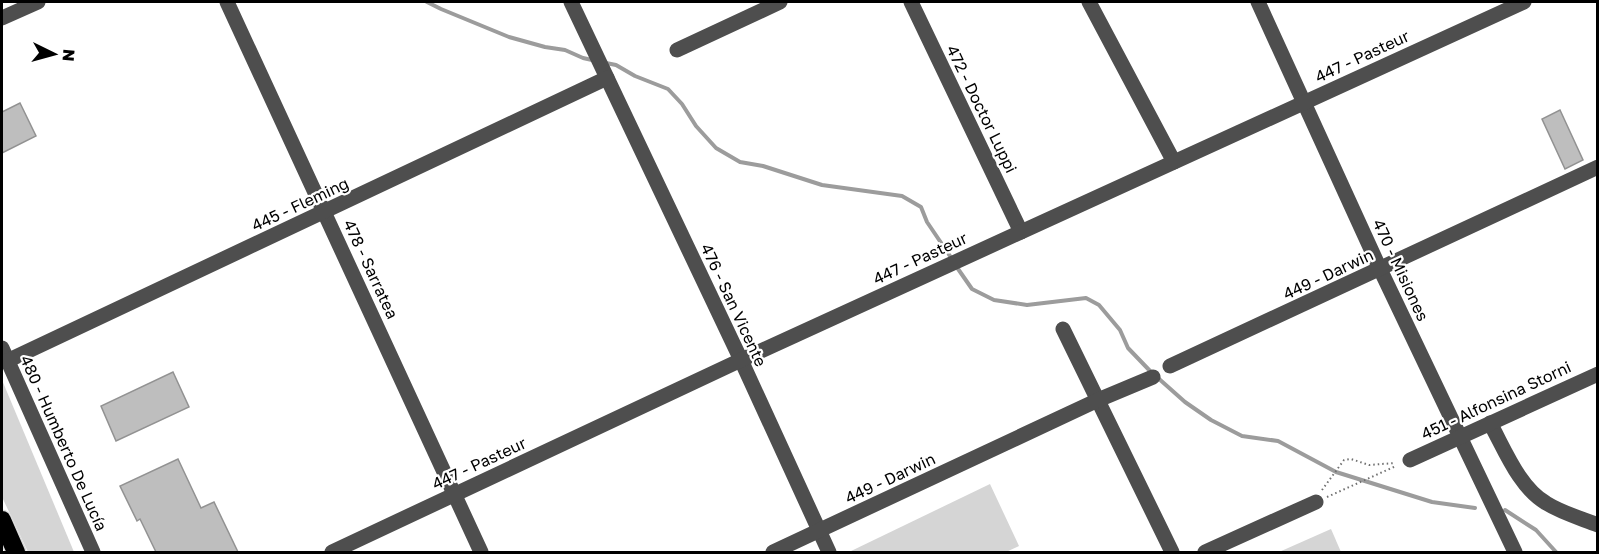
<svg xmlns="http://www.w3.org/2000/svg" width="1599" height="554" font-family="'Golos Text',sans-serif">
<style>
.green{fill:#d5d5d5}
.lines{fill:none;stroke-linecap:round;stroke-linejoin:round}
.stream{stroke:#9c9c9c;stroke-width:4}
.building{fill:#bebebe;stroke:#929292;stroke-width:1.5}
.highway-casing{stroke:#dbdbdb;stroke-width:21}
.path{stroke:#707070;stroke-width:2;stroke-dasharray:1.5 3;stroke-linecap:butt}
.minor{stroke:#4e4e4e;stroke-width:15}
.highway{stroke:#000;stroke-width:18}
.labels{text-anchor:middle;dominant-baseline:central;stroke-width:4.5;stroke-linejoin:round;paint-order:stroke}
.street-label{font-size:16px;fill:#000;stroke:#fff}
</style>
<rect width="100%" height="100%" fill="#fff"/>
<g class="green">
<polygon points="2,380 74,552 28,552 2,497"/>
<polygon points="990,484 1019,546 1006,552 849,552"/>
<polygon points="1331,529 1341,552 1279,552"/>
</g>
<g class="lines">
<g class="stream">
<polyline points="427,2 441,9 509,37 545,47 565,50 583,58 592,60"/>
<polyline points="606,63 616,65 635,76 668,89 682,104 696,126 716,148 740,162 763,166 822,185 902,196 921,207 927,222 952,259"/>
<polyline points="956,266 972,289 994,300 1027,305 1086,298 1099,305 1120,330 1128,348 1152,373"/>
<polyline points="1158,378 1185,402 1211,420 1242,436 1278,441 1336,472 1432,502 1475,508"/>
<polyline points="1505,510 1536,530 1556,552"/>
</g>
</g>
<g class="building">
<polygon points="20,103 36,136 2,153 2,112"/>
<polygon points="1560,110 1583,160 1565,169 1542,119"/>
<polygon points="173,372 189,407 116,441 101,406"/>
<polygon points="178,459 201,508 214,502 238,552 156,552 140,519 137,521 120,486"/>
</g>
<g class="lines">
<g class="highway-casing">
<polyline id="highway" points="2,520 16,552"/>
</g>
<g class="path">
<polyline points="1322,490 1344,460 1351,459 1369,465 1395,463"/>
<polyline points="1327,497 1396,466"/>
</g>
<g class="minor">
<polyline points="227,2 481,552"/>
<polyline points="571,2 741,360 829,552"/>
<polyline points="911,2 1021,232"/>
<polyline points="1089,2 1174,162"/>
<polyline points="1258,2 1380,269 1515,552"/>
<polyline points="2,18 38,2"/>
<polyline points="677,50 780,2"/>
<polyline points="1063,329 1172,552"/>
<polyline points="2,348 93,552"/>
<polyline points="7,361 607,78"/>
<polyline points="1170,366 1598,167"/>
<path d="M1490 423C1505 450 1519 487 1546 503 1562 513 1580 518 1598 525"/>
<polyline points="1410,460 1598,374"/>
<polyline points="332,552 741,360 1524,2"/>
<polyline points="773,552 1098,400 1153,377"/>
<polyline points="1205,552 1316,502"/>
</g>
<use href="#highway" class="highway"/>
</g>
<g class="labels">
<g class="street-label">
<text transform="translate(1362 56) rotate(-25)">447 - Pasteur</text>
<text transform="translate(982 109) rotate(64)">472 - Doctor Luppi</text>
<text transform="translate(300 204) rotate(-25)">445 - Fleming</text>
<text transform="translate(920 258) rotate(-25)">447 - Pasteur</text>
<text transform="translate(371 269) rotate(65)">478 - Sarratea</text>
<text transform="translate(1401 270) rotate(65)">470 - Misiones</text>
<text transform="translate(1328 274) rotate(-25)">449 - Darwin</text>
<text transform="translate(734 305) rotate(65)">476 - San Vicente</text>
<text transform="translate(1496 400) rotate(-25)">451 - Alfonsina Storni</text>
<text transform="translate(64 443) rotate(66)">480 - Humberto De Lucía</text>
<text transform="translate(479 463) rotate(-25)">447 - Pasteur</text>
<text transform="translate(890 478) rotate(-25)">449 - Darwin</text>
</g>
</g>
<rect width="1599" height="554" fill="none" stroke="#000000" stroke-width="6"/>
<g transform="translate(54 54) rotate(95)" stroke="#ffffff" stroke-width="4.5" paint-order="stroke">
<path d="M0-4.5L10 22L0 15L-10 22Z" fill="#000000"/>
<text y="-9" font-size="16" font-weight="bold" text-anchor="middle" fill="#000000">N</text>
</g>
</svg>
